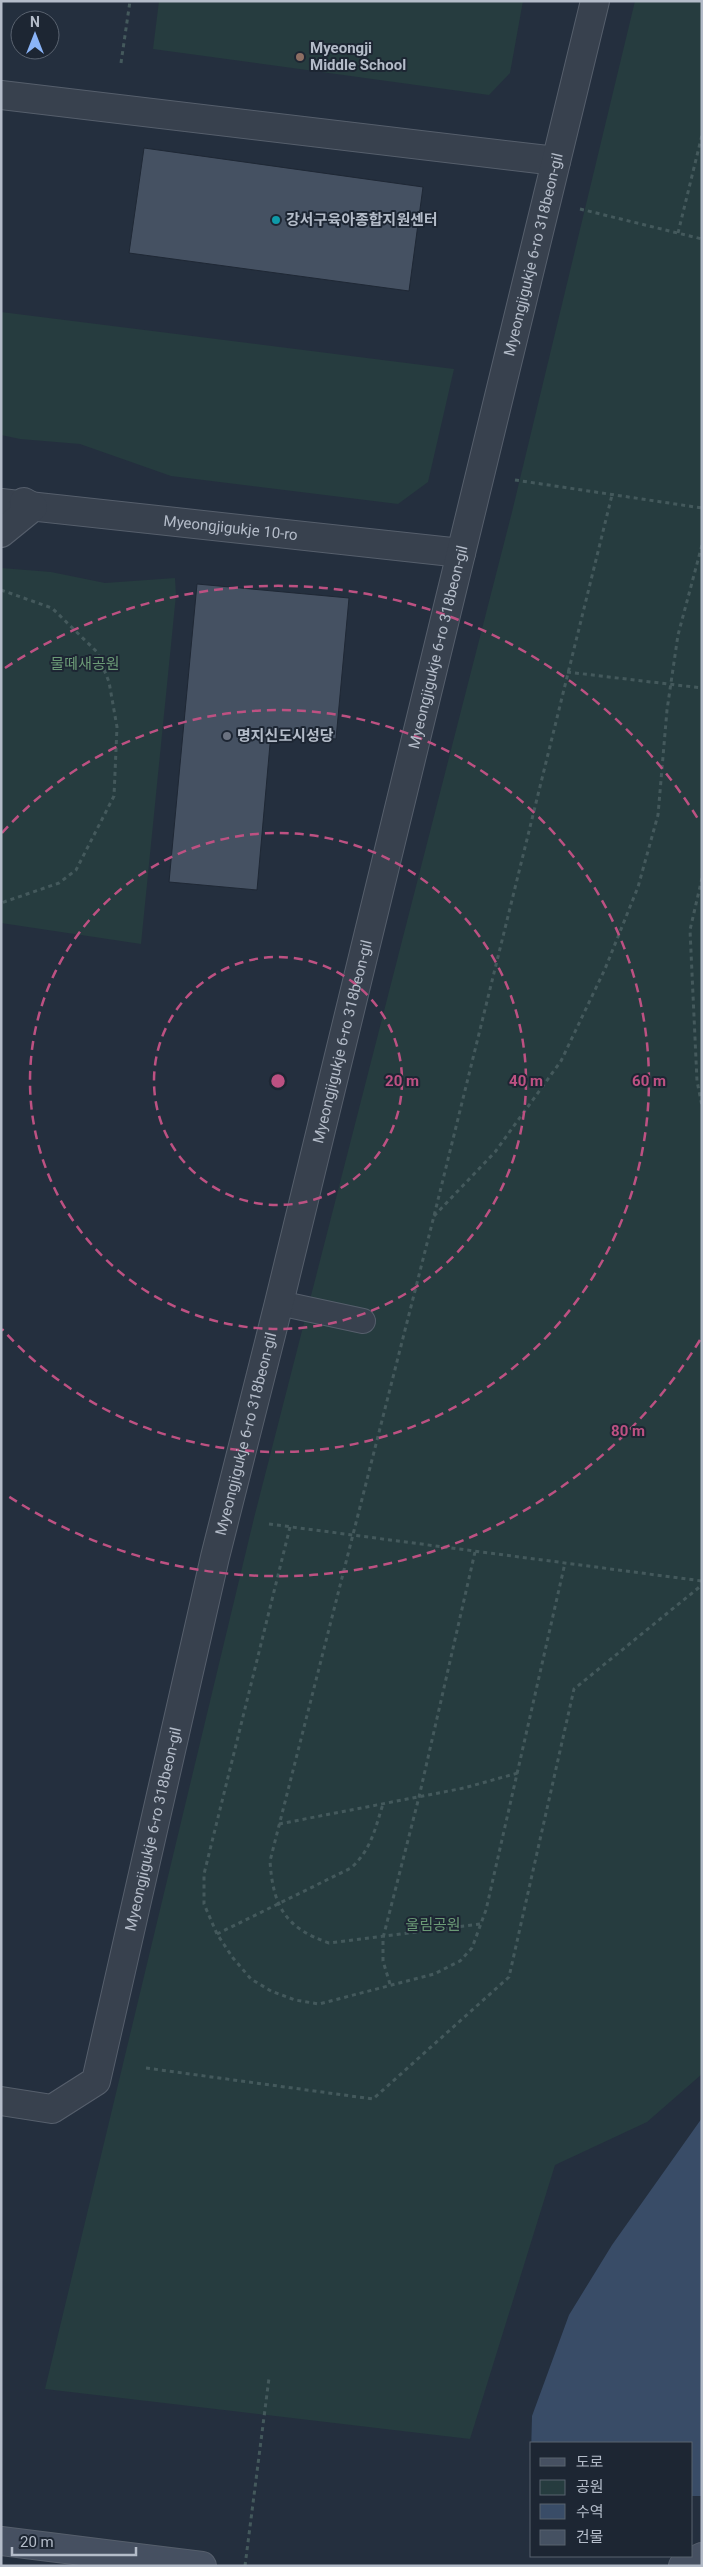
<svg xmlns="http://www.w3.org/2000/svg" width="703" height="2567" font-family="Roboto,'Noto Sans KR',sans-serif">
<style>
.green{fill:#263c3f}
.water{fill:#394c67}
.building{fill:#455162;stroke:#1f2835}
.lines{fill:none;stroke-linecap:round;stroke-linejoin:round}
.lane-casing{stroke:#565f6c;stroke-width:26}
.street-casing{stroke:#565f6c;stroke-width:30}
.secondary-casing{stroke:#565f6c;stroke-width:30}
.path{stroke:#44595c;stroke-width:3;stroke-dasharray:4 4;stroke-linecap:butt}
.lane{stroke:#38414e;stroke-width:24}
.street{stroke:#38414e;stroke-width:28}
.secondary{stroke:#465061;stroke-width:28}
.ring{fill:none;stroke:#bd5182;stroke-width:2.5;stroke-dasharray:9 6}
.education-dot{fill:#8d6e63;stroke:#1d2633;stroke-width:2}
.culture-dot{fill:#0f9aa8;stroke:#1d2633;stroke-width:2}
.worship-dot{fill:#6b7280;stroke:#1d2633;stroke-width:2}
.labels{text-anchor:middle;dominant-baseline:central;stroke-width:4;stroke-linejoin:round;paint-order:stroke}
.poi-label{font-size:15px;font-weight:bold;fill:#b4bcc9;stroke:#1d2633;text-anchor:start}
.street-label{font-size:15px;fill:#b4bcc9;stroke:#1d2633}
.park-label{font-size:15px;fill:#6b9a76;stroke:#1d2633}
.centre{fill:#bd5182;stroke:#1d2633;stroke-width:2.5}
.ring-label{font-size:15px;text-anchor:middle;font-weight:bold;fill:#bd5182;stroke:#1d2633;stroke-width:4;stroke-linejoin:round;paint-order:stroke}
</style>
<rect width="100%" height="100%" fill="#242f3e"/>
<g class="green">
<polygon points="159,1 523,1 510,73 489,95 153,49"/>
<polygon points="635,1 702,1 702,2074 647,2122 555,2165 470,2439 45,2389 254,1518 512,512"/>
<polygon points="1,312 454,369 428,482 398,504 171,476 80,444 20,439 1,435"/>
<polygon points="1,568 51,572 105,583 175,578 176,595 141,944 1,923"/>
</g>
<polygon class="water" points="702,2118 702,2496 692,2496 692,2443 532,2443 532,2456 531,2455 532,2416 569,2315 612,2245"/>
<g class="building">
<polygon points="144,148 423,187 409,291 129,253"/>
<polygon points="197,584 349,598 336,739 271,733 257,890 169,882"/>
</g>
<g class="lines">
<g class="lane-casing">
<polyline id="lane" points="279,1303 363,1321"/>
</g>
<g class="street-casing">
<g id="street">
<polyline points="1,95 556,161"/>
<path id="s1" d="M1 503 461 553"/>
<polyline points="1,533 33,507 24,502"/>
<path id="s2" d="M1 2101 52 2109 96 2081 215 1557 279 1303 595 1"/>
</g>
</g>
<g class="secondary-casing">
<g id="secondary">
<polyline points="1,2541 202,2566"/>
<polyline points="683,2566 702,2557"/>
</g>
</g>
<g class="path">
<polyline points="121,63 130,1"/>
<polyline points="580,209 702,239"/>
<polyline points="678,233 702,135"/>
<polyline points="515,480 702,508"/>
<polyline points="1,590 52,608 97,652 109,682 117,727 114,796 76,870 59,883 1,903"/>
<polyline points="567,672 702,688"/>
<polyline points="702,878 690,930 697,1081 702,1106"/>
<polyline points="434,1216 495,1152 561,1061 605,969 638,887 658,815 667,710 678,635 702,545"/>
<polyline points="269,1524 702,1581"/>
<polyline points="290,1527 204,1874 204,1904 217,1934 233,1958 251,1979 271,1991 295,2000 319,2004 434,1974 460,1961 472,1948 486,1910 565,1563"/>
<polyline points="279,1824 464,1788 518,1773"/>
<path d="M480 1924 329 1943C285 1928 273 1906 270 1861L434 1216 612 495"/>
<path d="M217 1934 351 1868C371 1850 375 1829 383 1804"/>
<polyline points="390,1984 383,1961 383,1938 419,1797 475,1552"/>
<polyline points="146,2068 373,2099 509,1977 574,1689 702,1585"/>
<polyline points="245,2566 269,2378"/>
</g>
<use href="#lane" class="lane"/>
<use href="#street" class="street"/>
<use href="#secondary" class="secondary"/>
</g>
<g class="ring">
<circle cx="278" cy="1081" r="124"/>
<circle cx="278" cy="1081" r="248"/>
<path d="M2 833A371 371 0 1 1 2 1329"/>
<path d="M700 1340A495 495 0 0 1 5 1494M5 668A495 495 0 0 1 700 822"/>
</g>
<circle class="education-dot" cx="300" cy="57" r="5"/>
<circle class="culture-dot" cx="276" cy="220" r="5"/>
<circle class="worship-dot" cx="227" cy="736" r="5"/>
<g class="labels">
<g class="poi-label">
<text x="310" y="48">Myeongji<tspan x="310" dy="17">Middle School</tspan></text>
<text x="286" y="220">강서구육아종합지원센터</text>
<text x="237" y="736">명지신도시성당</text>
</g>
<g class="street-label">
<text stroke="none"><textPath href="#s2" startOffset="1982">Myeongjigukje 6-ro 318beon-gil</textPath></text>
<text stroke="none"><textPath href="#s1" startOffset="231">Myeongjigukje 10-ro</textPath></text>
<text stroke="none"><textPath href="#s2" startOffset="1578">Myeongjigukje 6-ro 318beon-gil</textPath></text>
<text stroke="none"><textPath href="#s2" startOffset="1172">Myeongjigukje 6-ro 318beon-gil</textPath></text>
<text stroke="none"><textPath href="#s2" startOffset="768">Myeongjigukje 6-ro 318beon-gil</textPath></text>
<text stroke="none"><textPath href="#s2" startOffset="362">Myeongjigukje 6-ro 318beon-gil</textPath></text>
</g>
<g class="park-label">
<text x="85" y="664">물떼새공원</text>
<text x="433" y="1925">울림공원</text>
</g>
</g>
<circle cx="278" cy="1081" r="8" class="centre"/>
<g class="ring-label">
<text x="402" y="1086">20 m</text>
<text x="526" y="1086">40 m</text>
<text x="649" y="1086">60 m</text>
<text x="628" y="1436">80 m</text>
</g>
<rect width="703" height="2567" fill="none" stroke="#b4bcc9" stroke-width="5"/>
<rect x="530" y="2442" width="162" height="115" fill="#1d2633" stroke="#59626f"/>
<rect x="540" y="2458" width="25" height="8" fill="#465061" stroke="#59626f"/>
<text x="576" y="2467" font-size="15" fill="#b4bcc9">도로</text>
<rect x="540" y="2480" width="25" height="15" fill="#263c3f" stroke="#59626f"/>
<text x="576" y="2492" font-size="15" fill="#b4bcc9">공원</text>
<rect x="540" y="2504" width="25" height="15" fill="#394c67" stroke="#59626f"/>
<text x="576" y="2517" font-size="15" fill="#b4bcc9">수역</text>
<rect x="540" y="2530" width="25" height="15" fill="#455162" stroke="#59626f"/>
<text x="576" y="2542" font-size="15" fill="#b4bcc9">건물</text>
<g transform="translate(35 35)"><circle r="24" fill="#1d2633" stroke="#59626f"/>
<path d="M0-4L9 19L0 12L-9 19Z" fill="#8ab4f8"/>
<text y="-8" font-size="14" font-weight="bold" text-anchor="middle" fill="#b4bcc9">N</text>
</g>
<path d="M12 2547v8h124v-8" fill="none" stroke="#b4bcc9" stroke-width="2.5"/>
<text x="20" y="2547" font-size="15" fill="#b4bcc9" stroke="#1d2633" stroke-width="4" paint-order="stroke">20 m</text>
</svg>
